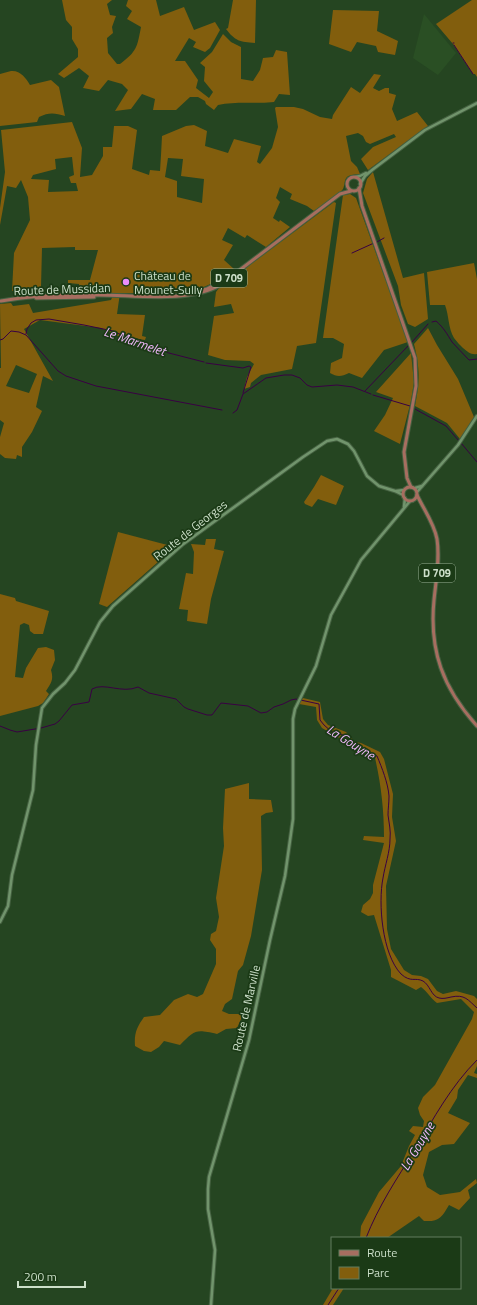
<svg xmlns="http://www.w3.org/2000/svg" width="477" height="1305" font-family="'Titillium Web',sans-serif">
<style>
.built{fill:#2a4f24}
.green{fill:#825e0d;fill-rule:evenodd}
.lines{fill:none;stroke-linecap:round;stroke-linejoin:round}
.stream{stroke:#390043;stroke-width:1}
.secondary-casing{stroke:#456141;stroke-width:4.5}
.primary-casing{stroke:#456141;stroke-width:5}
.secondary{stroke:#71946c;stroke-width:2.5}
.primary{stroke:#a76e60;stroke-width:3}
.poi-dot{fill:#ea8dfc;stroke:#1b3a16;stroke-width:1.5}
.labels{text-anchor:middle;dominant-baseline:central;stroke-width:3.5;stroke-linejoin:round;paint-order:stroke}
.shield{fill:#1b3a16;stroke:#97ae93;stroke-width:1}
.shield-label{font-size:11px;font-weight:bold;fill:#ccdfc9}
.poi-label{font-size:12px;fill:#ccdfc9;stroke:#1b3a16;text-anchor:start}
.street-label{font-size:12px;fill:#ccdfc9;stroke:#1b3a16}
.water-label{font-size:13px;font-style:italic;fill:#f1b8fc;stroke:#1b3a16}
</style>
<rect width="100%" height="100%" fill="#254521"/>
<polygon class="built" points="424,14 456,53 438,75 413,58"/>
<g class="green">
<path d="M62 0H112L107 4 110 15 116 16 112 27 113 33 107 38 108 53 117 64H120C137 51 137 48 141 27L127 19 132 11 126 6 128 0H156L160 16 184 7 194 30 215 22 220 30 210 48 205 52 193 47 196 42 189 38 175 61H185L198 80 196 88 209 98 213 92 204 81 205 67 200 63 212 52 223 34 231 42 241 47V79L253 81 260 70 263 58 273 57 276 50 287 52 290 95 279 94 274 102C255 104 236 101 218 105L214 110 206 104 205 101 198 97H190L176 110H153L155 99 142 94 131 109 115 111 128 90 122 84 108 80 99 91 83 88 89 76 79 68 64 78 58 74 78 57V49L72 39V27L66 20Z"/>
<path d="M233 0H256L255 43C240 42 235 41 226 29L228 28Z"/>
<polygon points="472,0 477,0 477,77 475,74 473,74 453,44 436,24"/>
<polygon points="333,10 379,11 377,31 398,41 395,55 378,52 376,46 357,42 351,52 329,44"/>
<path d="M11 71C20 70 26 78 30 85L51 80 59 87 65 116C55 113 49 112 39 117L37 122 0 126V74Z"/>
<path d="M374 74 381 75 373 88 379 91 385 88H389V93L396 95 392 109 397 121 417 112 428 126 368 170 361 159 373 147 396 137 394 134 370 144 366 142 363 136 358 133 346 136 351 161 357 167 360 174C356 175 351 174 347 177 344 180 345 185 343 189 336 198 323 204 314 211L307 206 290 199 292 194 280 187 276 198 280 202 273 218 279 222 280 220 290 227 266 247 247 235 245 238 228 228 222 240 233 245 224 260 234 269C224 276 213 284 201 288 175 296 147 293 120 293L117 314 145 315 142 336 146 337 145 340 117 336 101 328 40 320 24 329 53 381 43 376 36 407 42 411 32 432 22 447V457L17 455 16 459 5 458 0 454V437L4 423 0 420V368H1L0 304 11 303 13 306 29 304 33 313 111 300 114 293 80 292 79 284 68 283V280H90L98 250H75V247L42 248 41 287 12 291 14 253 30 220 28 197 21 180 16 188 7 186 0 225V208L5 172 1 130 72 122 82 148 80 177 92 175 103 156V147H112L114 126H128L137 130 132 169 149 175 150 170 160 171 161 155 162 136 186 126 194 125 207 131 205 146 228 153 234 139 261 146 257 162 260 164 272 148 278 127 275 108 276 107H294L303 109 320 117 332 119 333 115 351 87 360 93ZM72 157 74 175 69 177 71 183H76L78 191 48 192 49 180 31 179 33 175 56 169 55 159ZM168 158 183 159 181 176 204 179 202 203 177 197V181L165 177ZM16 365 37 374 29 393 6 386Z"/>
<polygon points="373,172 403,278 424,273 428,319 415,327 408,324 401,305 398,286 363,193 367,179"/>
<path d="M350 194 356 198 408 342 384 350 362 378 349 373C341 377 337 377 330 373L331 363 342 358 344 344 333 338H323L343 195Z"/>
<polygon points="334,202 336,203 316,343 297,346 292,369 261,375 251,383 250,387 244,389 247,377 254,364 250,361 225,360 208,355 214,316 234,313 231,304 214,307 216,292 219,288"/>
<path d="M474 263 477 279V354C471 355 468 352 463 348 460 345 457 342 454 338 448 328 449 315 445 305H430L427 272Z"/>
<path d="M428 328 437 345 458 379 474 417 460 439 447 423 415 406C420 381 420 369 414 344Z"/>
<polygon points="411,353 414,382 411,401 400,444 374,431 385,415 393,398 376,392"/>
<polygon points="321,475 344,486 336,505 318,499 312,507 305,504 304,502 314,487"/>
<polygon points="118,532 175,547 107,607 99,604"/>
<polygon points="206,539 216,539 214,549 224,551 211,599 207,624 187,621 188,610 179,609 186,573 193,574 194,552 191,544 205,545"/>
<path d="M0 594 15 598 16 601 49 611 43 634H34L30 631 29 625 24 623 20 625 15 677 23 678 26 668 38 648 46 647 54 650 55 660 51 670C54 680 51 683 46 691L49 694 43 703 38 706 0 716Z"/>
<path d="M303 698 320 702 323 719 328 725 346 732 355 742 361 743 380 752 384 759 393 794 392 817 396 841 386 886 387 929 391 949 404 970 412 975 421 976 428 979 437 991 443 994 456 991 474 996 477 999V1066L474 1073 477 1074V1078L468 1075 458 1090 457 1098 448 1113 470 1123 454 1144 442 1145 429 1152 423 1175 427 1187 440 1195 460 1192 476 1179 477 1183 468 1190 470 1198 459 1210 449 1205C442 1217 439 1222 424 1221L419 1216 387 1238H360L361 1226 379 1192 401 1166 409 1146 415 1135 409 1131 413 1126 423 1127 424 1121 420 1115 418 1108 423 1097 435 1085 472 1019 474 1012 461 999 437 1003C430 998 428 992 421 987L416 990 391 977V970L374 915 368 916 361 912 363 905 370 899 373 893V885L384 843 363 840 364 836 384 837C384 810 381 784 375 758L364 752 344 744 341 739 322 728 317 720 316 707 299 704Z"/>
<path d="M249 783V799L271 800 273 812 266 813 261 816 262 870 251 936 243 965 238 971 232 999 225 1004 222 1011 229 1014H242L241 1019 237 1028 226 1029 217 1034C195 1029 195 1030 180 1045L164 1041 159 1047 151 1052 144 1051 135 1046C134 1033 137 1027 144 1017L160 1015 174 1000 188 994 197 997 203 994 216 964V949L210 940 211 934 216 931 219 917 216 898 224 846 223 828 225 789Z"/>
<polygon points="333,1288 344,1288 333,1305 323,1305"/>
</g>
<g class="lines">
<g class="stream">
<polyline points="453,43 454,43"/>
<polyline points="454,45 473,74"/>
<polyline points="377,242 384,238"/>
<polyline points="352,253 374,243"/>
<path d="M432 322 436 321C444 328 447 334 452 342 457 348 463 353 468 359L469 360 477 359"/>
<polyline points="26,334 27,329 31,323 36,320 49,319 84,325 113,331 130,339 143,342 165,352 204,362"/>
<polyline points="0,340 3,339 11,331 19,332 26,335 58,371 66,376 96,386 222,410"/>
<polyline points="412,342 428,324"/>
<polyline points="206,363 243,368 249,366 251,367 243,393"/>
<polyline points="365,391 408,346"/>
<polyline points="373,395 410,406"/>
<polyline points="415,409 446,426 459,441"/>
<polyline points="233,413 237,410 243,394 266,378 284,375 292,375 300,378 307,385 312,387 337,385 353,387 371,394"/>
<polyline points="461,443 477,462"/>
<path d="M0 726 10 730 17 732 41 728 55 724 59 721 72 705 89 702 92 689C104 682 122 694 138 687L149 693 176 699 184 707 188 709 207 715H212L221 703 248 706 261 713 267 712 274 707 283 704 291 700 296 699 319 704 320 720 324 725 333 733 343 735 348 743 352 746 377 756C382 768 388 783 389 796 389 803 388 809 388 815 389 823 391 831 390 839 390 852 385 865 383 878 378 903 382 954 401 974 411 983 415 977 423 981 430 985 431 996 439 998 443 999 447 998 451 997 465 994 468 1000 477 1008"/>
<path d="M366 1238C378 1207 397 1178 415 1150 433 1119 451 1086 477 1060"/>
<polyline points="328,1305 339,1288"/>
</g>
<g class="secondary-casing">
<g id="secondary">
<polyline points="355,177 360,176 366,173"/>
<polyline points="360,184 365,176 372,170 425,130 477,103"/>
<polyline points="415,488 422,486"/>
<polyline points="396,491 404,490"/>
<polyline points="417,492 458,445 477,416"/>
<polyline points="404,507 405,498"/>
<polyline points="0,922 8,906 12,875 33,790 36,745 42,708 53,694 65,683 75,670 100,622 113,606 182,545 303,457 327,441 337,439 348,444 354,451 367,476 379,486 395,491 403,495"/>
<polyline points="211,1305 215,1250 208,1209 208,1189 209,1177 249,1040 270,940 285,876 293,819 293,719 295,709 316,666 331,615 348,584 361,560 410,501"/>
</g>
</g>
<g class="primary-casing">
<g id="primary">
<circle cx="354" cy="184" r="7"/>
<polyline points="359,188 362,206 415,358 416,386 404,452 407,478 411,487"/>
<polyline points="186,294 207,289 223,280"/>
<polyline points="36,298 94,297"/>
<path d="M1 301C34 295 66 294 99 295 135 295 189 303 220 285L340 194 351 191"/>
<circle cx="410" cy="494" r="7"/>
<path d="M417 495C424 510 434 523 437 539 440 559 436 580 434 600 429 651 443 688 477 726"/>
</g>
</g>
<use href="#secondary" class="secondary"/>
<use href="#primary" class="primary"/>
</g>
<circle class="poi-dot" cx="126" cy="282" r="4"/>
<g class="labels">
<g class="shield">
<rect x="211" y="269" width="36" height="18" rx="3"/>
<rect x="419" y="564" width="36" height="18" rx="3"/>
</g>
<g class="shield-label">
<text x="229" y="278">D 709</text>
<text x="437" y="573">D 709</text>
</g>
<g class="poi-label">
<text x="134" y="275">Château de<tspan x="134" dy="14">Mounet-Sully</tspan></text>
</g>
<g class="street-label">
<text transform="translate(62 289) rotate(-2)">Route de Mussidan</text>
<text transform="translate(190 530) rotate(-38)">Route de Georges</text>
<text transform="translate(246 1008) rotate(-77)">Route de Marville</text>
</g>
<g class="water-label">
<text transform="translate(135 341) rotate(19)">Le Marmelet</text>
<text transform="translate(351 742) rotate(32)">La Gouyne</text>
<text transform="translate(417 1146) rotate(-59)">La Gouyne</text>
</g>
</g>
<rect x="331" y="1237" width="130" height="52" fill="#1b3a16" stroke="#627c5e"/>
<rect x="339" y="1250" width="20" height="6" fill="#a76e60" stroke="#627c5e"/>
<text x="367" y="1257" font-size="12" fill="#ccdfc9">Route</text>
<rect x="339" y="1267" width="20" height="12" fill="#825e0d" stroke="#627c5e"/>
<text x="367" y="1277" font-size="12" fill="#ccdfc9">Parc</text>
<path d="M18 1281v6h67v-6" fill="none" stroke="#ccdfc9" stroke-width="2"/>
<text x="24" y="1281" font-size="12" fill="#ccdfc9" stroke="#1b3a16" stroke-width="3" paint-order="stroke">200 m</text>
</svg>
